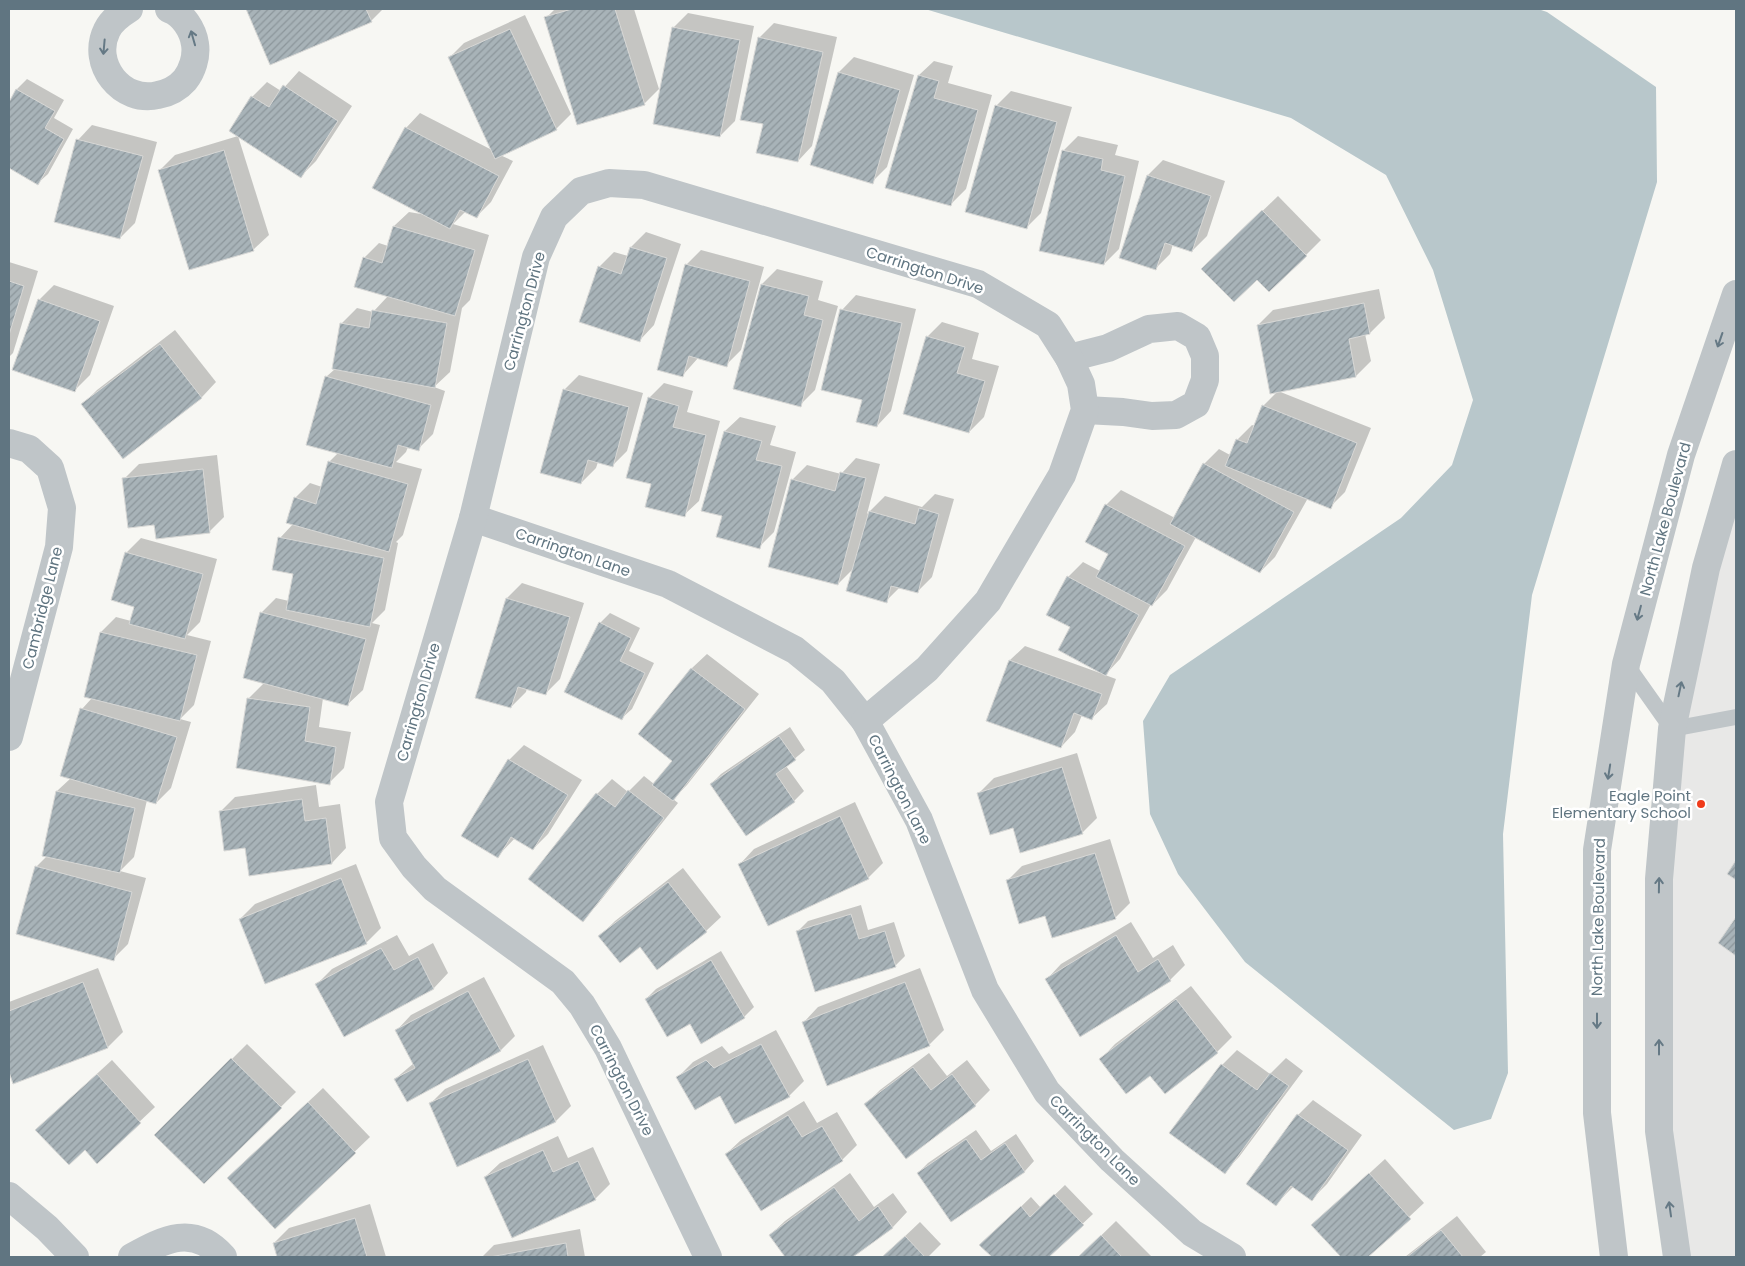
<svg xmlns="http://www.w3.org/2000/svg" width="1745" height="1266" font-family="Poppins,sans-serif">
<style>
.built{fill:#e8e8e7}
.water{fill:#b8c7cb}
.shadow{fill:#0003}
.building{fill:url(#building-hatch);stroke:#d8d8d6}
.lines{fill:none;stroke-linecap:round;stroke-linejoin:round}
.service{stroke:#bfc5c8;stroke-width:16}
.minor{stroke:#bfc5c8;stroke-width:28}
.oneway{stroke:#657985}
.poi-dot{fill:#f03b1a;stroke:#fff;stroke-width:2}
.labels{text-anchor:middle;dominant-baseline:central;stroke-width:5;stroke-linejoin:round;paint-order:stroke}
.street-label{font-size:15px;fill:#607581;stroke:#fff}
.poi-label{font-size:15px;fill:#607581;stroke:#fff;text-anchor:end}
</style>
<defs>
<pattern id="building-hatch" width="6" height="6" patternUnits="userSpaceOnUse" patternTransform="scale(1.25)"><rect width="6" height="6" fill="#a8b3b8"/><path d="M-1 1l2-2M0 6l6-6M5 7l2-2" fill="none" stroke="#8c969b"/></pattern>
</defs>
<rect width="100%" height="100%" fill="#f7f7f3"/>
<polygon class="built" points="1736,464 1736,1257 1677,1257 1659,1131 1672,729"/>
<polygon class="water" points="925,9 1538,9 1547,12 1656,87 1657,182 1532,595 1503,834 1508,1073 1491,1119 1454,1130 1245,962 1178,874 1150,814 1143,721 1170,675 1401,518 1452,465 1473,400 1433,270 1386,175 1291,118"/>
<g class="shadow">
<polygon points="248,9 383,9 371,21 271,63"/>
<polygon points="555,9 634,9 659,89 644,104 546,18"/>
<polygon points="688,13 754,26 735,121 720,136 673,28"/>
<polygon points="525,15 571,114 556,129 500,155 513,161 491,202 476,217 466,211 453,224 489,235 470,300 462,308 450,372 434,387 445,391 433,434 418,449 408,447 406,452 396,462 422,469 403,535 396,542 398,543 385,610 372,623 380,625 363,690 348,704 323,698 319,727 351,732 344,768 329,783 248,699 264,683 261,613 276,598 289,601 295,573 280,538 293,524 295,498 310,483 322,487 329,462 339,452 326,377 335,369 342,323 357,308 373,312 388,296 364,258 379,243 388,246 394,226 409,212 427,215 406,128 420,113 492,150 449,58 464,43"/>
<polygon points="774,23 837,37 812,146 798,161 764,124 759,38"/>
<polygon points="854,57 914,75 887,167 872,182 839,72"/>
<polygon points="934,61 953,66 948,83 992,95 966,189 951,204 919,75"/>
<polygon points="299,71 352,106 316,161 301,176 252,97 267,82 281,91"/>
<polygon points="27,79 64,100 54,118 73,129 48,174 38,183 9,167 9,104 17,89"/>
<polygon points="1011,91 1072,107 1041,213 1026,228 996,106"/>
<polygon points="92,125 157,142 135,223 120,238 78,140"/>
<polygon points="238,136 269,235 254,249 190,269 160,170 175,155"/>
<polygon points="1078,136 1118,145 1115,155 1139,161 1119,249 1104,264 1064,150"/>
<polygon points="1163,160 1225,181 1207,236 1192,251 1173,244 1170,254 1155,269 1121,257 1148,175"/>
<polygon points="1278,196 1321,240 1306,255 1257,278 1218,254"/>
<polygon points="646,232 681,244 654,325 640,340 599,267 614,252 628,256 631,247"/>
<polygon points="701,250 764,267 741,350 726,365 698,358 683,375 686,265"/>
<polygon points="9,262 38,271 13,353 9,357"/>
<polygon points="777,269 823,281 818,300 838,306 815,390 800,405 735,388 762,284"/>
<polygon points="54,285 114,306 90,375 75,390 39,300"/>
<polygon points="1379,289 1385,318 1370,333 1365,334 1371,361 1356,376 1271,392 1258,325 1273,310"/>
<polygon points="856,295 916,309 891,411 877,426 863,399 842,310"/>
<polygon points="942,322 979,333 972,359 999,366 984,417 969,432 927,337"/>
<polygon points="175,330 216,382 202,397 123,457 83,404 97,390"/>
<polygon points="579,375 643,393 627,451 612,466 598,462 596,468 581,483 564,390"/>
<polygon points="664,383 693,391 687,412 720,421 699,501 684,515 653,484 649,398"/>
<polygon points="1278,391 1371,428 1345,492 1330,507 1308,498 1275,557 1260,572 1196,537 1167,590 1152,605 1151,604 1120,659 1105,675 1116,679 1107,704 1092,718 1082,715 1075,732 1061,747 1010,660 1025,646 1100,673 1100,671 1072,627 1068,577 1083,562 1100,571 1110,554 1086,541 1106,505 1121,490 1175,518 1204,464 1219,449 1230,455 1237,440 1252,425 1255,426 1263,406"/>
<polygon points="740,417 776,426 770,445 796,452 774,532 759,547 723,515 725,431"/>
<polygon points="217,455 224,517 209,532 155,524 124,479 139,464"/>
<polygon points="856,458 880,464 867,514 885,496 922,507 935,494 954,499 932,577 917,592 900,587 886,601 854,568 838,584 792,480 807,465 841,474"/>
<polygon points="141,538 217,559 200,622 187,635 211,641 194,705 180,719 191,722 171,788 156,803 147,800 134,857 120,871 146,878 128,944 113,959 36,867 47,856 57,791 71,778 82,709 92,698 85,696 101,632 116,617 131,621 135,606 126,553"/>
<polygon points="522,583 584,603 560,679 545,694 527,688 526,692 511,707 476,697 507,598"/>
<polygon points="610,613 640,628 629,651 654,663 632,709 622,718 600,623"/>
<polygon points="707,654 759,694 687,785 673,799 678,803 597,905 582,920 530,879 597,794 612,779 628,792 644,776 654,784 674,760 640,734 692,668"/>
<polygon points="790,727 805,750 786,766 804,791 794,801 711,784 721,774"/>
<polygon points="524,745 582,780 548,834 533,849 515,838 497,857 462,835 509,760"/>
<polygon points="1077,753 1097,818 1082,833 1014,827 979,793 994,778"/>
<polygon points="316,785 319,807 340,804 346,848 332,863 246,846 220,812 235,797"/>
<polygon points="855,802 883,863 868,878 768,924 740,864 754,849"/>
<polygon points="1110,839 1130,903 1115,918 1046,914 1007,881 1022,866"/>
<polygon points="356,864 381,928 366,943 240,919 255,904"/>
<polygon points="683,868 721,917 706,931 640,945 600,936 615,921"/>
<polygon points="861,905 868,930 894,922 905,956 895,966 798,931 808,921"/>
<polygon points="1131,922 1153,958 1173,945 1185,965 1170,980 1080,1035 1047,979 1061,964"/>
<polygon points="397,935 409,956 433,943 448,973 434,988 345,1035 317,984 332,969"/>
<polygon points="721,951 754,1007 744,1017 690,1023 646,999 656,989"/>
<polygon points="98,968 123,1032 108,1047 14,1082 9,1068 9,1002"/>
<polygon points="920,968 944,1030 929,1045 804,1022 818,1007"/>
<polygon points="484,977 515,1036 501,1050 395,1079 414,1063 397,1030 411,1015"/>
<polygon points="1191,986 1232,1037 1217,1052 1151,1074 1101,1059 1115,1044"/>
<polygon points="776,1030 804,1081 789,1096 736,1123 721,1094 678,1077 693,1062 722,1046 729,1054"/>
<polygon points="247,1044 296,1092 204,1183 156,1135"/>
<polygon points="543,1045 571,1106 556,1121 458,1165 430,1104 445,1089"/>
<polygon points="1237,1050 1270,1074 1286,1058 1303,1071 1239,1157 1224,1172 1222,1065"/>
<polygon points="929,1053 947,1076 967,1060 990,1090 975,1105 906,1158 866,1104 880,1090"/>
<polygon points="112,1060 155,1107 97,1162 52,1115"/>
<polygon points="323,1088 370,1137 275,1228 243,1163"/>
<polygon points="1313,1100 1362,1135 1327,1184 1312,1199 1294,1186 1276,1204 1248,1184 1298,1115"/>
<polygon points="804,1101 817,1123 837,1112 857,1145 842,1160 761,1210 726,1154 741,1140"/>
<polygon points="976,1130 991,1151 1016,1134 1034,1161 1025,1171 952,1221 918,1173 928,1163"/>
<polygon points="558,1136 568,1158 593,1147 610,1184 595,1199 485,1177 500,1163"/>
<polygon points="1385,1159 1424,1203 1366,1257 1342,1257 1313,1225"/>
<polygon points="850,1173 874,1207 893,1193 907,1212 893,1227 851,1257 787,1257 770,1235 785,1221"/>
<polygon points="1065,1185 1093,1214 1047,1257 993,1257 981,1245 1031,1197 1041,1208"/>
<polygon points="370,1204 386,1257 278,1257 274,1243 289,1228"/>
<polygon points="1457,1216 1486,1252 1480,1257 1405,1257"/>
<polygon points="1116,1221 1152,1257 1079,1257"/>
<polygon points="920,1222 941,1244 928,1257 883,1257"/>
<polygon points="580,1229 585,1257 482,1257 494,1245"/>
</g>
<g class="building">
<polygon points="246,9 366,9 372,22 270,65"/>
<polygon points="572,9 615,9 645,105 577,125 544,17"/>
<polygon points="672,27 740,40 720,137 653,124"/>
<polygon points="510,29 557,130 495,159 448,57"/>
<polygon points="758,37 823,52 798,162 756,153 763,124 740,120"/>
<polygon points="838,72 900,90 873,184 810,165"/>
<polygon points="918,75 939,81 934,98 978,110 951,206 885,188"/>
<polygon points="283,85 338,121 301,178 229,131 251,96 269,107"/>
<polygon points="16,89 55,111 45,128 64,139 38,185 9,168 9,102"/>
<polygon points="995,105 1057,122 1027,229 965,212"/>
<polygon points="405,127 499,176 477,218 460,210 450,229 372,188"/>
<polygon points="76,139 143,156 120,239 54,222"/>
<polygon points="224,150 254,251 189,270 158,170"/>
<polygon points="1062,150 1103,159 1101,170 1125,176 1104,265 1039,251"/>
<polygon points="1147,175 1211,196 1192,252 1165,243 1156,270 1119,258"/>
<polygon points="1262,210 1307,256 1269,292 1257,280 1234,302 1201,269"/>
<polygon points="393,226 475,250 455,316 354,287 363,257 382,263"/>
<polygon points="630,247 667,258 640,342 579,322 598,266 621,274"/>
<polygon points="685,264 750,281 727,367 689,356 683,377 657,370"/>
<polygon points="9,281 24,286 9,335"/>
<polygon points="761,284 809,296 804,315 823,320 801,407 733,389"/>
<polygon points="38,299 100,321 75,392 12,370"/>
<polygon points="1364,303 1370,334 1349,339 1356,377 1270,394 1257,325"/>
<polygon points="840,309 902,323 877,427 856,422 862,400 821,390"/>
<polygon points="372,310 447,323 435,388 332,369 340,323 369,328"/>
<polygon points="926,336 965,347 957,373 985,381 969,433 903,414"/>
<polygon points="160,344 202,398 123,459 81,404"/>
<polygon points="325,376 431,405 419,451 398,445 392,468 306,445"/>
<polygon points="563,389 629,407 613,467 588,460 581,484 540,473"/>
<polygon points="648,397 679,406 673,427 706,435 685,517 645,507 651,484 626,478"/>
<polygon points="1262,405 1357,443 1331,509 1225,466 1236,439 1247,443"/>
<polygon points="724,431 762,441 756,460 782,466 760,549 716,537 722,516 701,511"/>
<polygon points="328,461 408,484 389,552 286,523 294,497 316,504"/>
<polygon points="1203,463 1294,512 1260,573 1170,524"/>
<polygon points="203,469 210,533 156,539 154,525 128,528 122,478"/>
<polygon points="840,472 866,478 838,585 768,567 791,479 835,491"/>
<polygon points="1105,504 1185,546 1152,606 1096,577 1108,554 1085,542"/>
<polygon points="919,508 939,514 918,593 891,586 887,603 846,591 869,511 915,524"/>
<polygon points="278,537 384,558 370,627 286,610 293,574 272,570"/>
<polygon points="125,552 203,574 185,639 129,624 134,607 111,600"/>
<polygon points="1067,576 1139,615 1106,676 1058,650 1070,627 1046,615"/>
<polygon points="506,598 570,617 546,695 518,687 511,708 475,698"/>
<polygon points="260,612 366,639 348,706 243,678"/>
<polygon points="599,622 631,638 620,661 645,673 622,720 564,692"/>
<polygon points="100,632 197,655 180,721 84,697"/>
<polygon points="1009,660 1102,694 1092,720 1074,713 1061,748 986,721"/>
<polygon points="691,668 745,709 673,801 652,785 672,761 638,734"/>
<polygon points="247,698 310,707 305,741 336,747 330,785 236,768"/>
<polygon points="80,708 177,737 156,804 60,776"/>
<polygon points="779,736 796,760 776,774 795,802 746,836 710,784"/>
<polygon points="508,759 568,795 533,850 511,837 498,858 461,836"/>
<polygon points="1062,767 1083,834 1020,853 1013,828 990,835 977,793"/>
<polygon points="628,790 664,818 583,922 528,879 596,793 615,807"/>
<polygon points="56,791 135,808 120,873 42,856"/>
<polygon points="302,799 305,821 326,818 332,864 249,876 245,848 224,851 219,811"/>
<polygon points="840,816 869,879 768,926 738,864"/>
<polygon points="1095,853 1116,919 1052,938 1045,916 1019,924 1006,880"/>
<polygon points="1736,860 1736,880 1727,874"/>
<polygon points="35,866 132,892 114,961 16,934"/>
<polygon points="341,878 367,944 265,984 239,919"/>
<polygon points="668,882 707,932 657,970 640,947 620,963 598,936"/>
<polygon points="851,914 859,939 885,931 896,967 815,992 796,931"/>
<polygon points="1736,917 1736,956 1718,943"/>
<polygon points="1116,935 1138,972 1158,959 1171,981 1080,1037 1045,979"/>
<polygon points="381,948 394,970 418,957 434,989 344,1037 315,984"/>
<polygon points="711,960 745,1018 701,1044 690,1024 667,1037 645,999"/>
<polygon points="83,982 108,1048 13,1084 9,1072 9,1011"/>
<polygon points="905,982 930,1046 827,1086 802,1022"/>
<polygon points="468,991 501,1051 407,1102 394,1079 415,1068 395,1030"/>
<polygon points="1176,999 1218,1053 1165,1094 1150,1076 1126,1094 1099,1059"/>
<polygon points="761,1044 790,1097 735,1124 720,1096 695,1110 676,1077 706,1060 714,1068"/>
<polygon points="231,1058 282,1108 204,1184 154,1135"/>
<polygon points="528,1059 556,1122 457,1167 429,1103"/>
<polygon points="1221,1064 1257,1090 1270,1073 1289,1086 1225,1174 1169,1133"/>
<polygon points="913,1067 931,1090 952,1074 976,1106 906,1159 864,1104"/>
<polygon points="97,1074 141,1123 97,1164 85,1150 69,1165 35,1130"/>
<polygon points="308,1102 356,1153 275,1229 227,1178"/>
<polygon points="1297,1114 1348,1150 1312,1201 1291,1186 1276,1206 1246,1184"/>
<polygon points="788,1115 802,1137 822,1126 843,1161 761,1211 725,1154"/>
<polygon points="966,1139 981,1160 1005,1143 1025,1172 951,1222 917,1173"/>
<polygon points="543,1150 553,1172 578,1161 596,1200 512,1238 484,1177"/>
<polygon points="1369,1173 1411,1219 1368,1257 1341,1257 1311,1225"/>
<polygon points="834,1187 859,1221 878,1206 893,1228 853,1257 785,1257 769,1235"/>
<polygon points="1054,1194 1084,1225 1049,1257 992,1257 979,1245 1021,1206 1030,1217"/>
<polygon points="355,1218 367,1257 277,1257 273,1243"/>
<polygon points="1441,1230 1463,1257 1407,1257"/>
<polygon points="1101,1235 1122,1257 1078,1257"/>
<polygon points="905,1236 925,1257 882,1257"/>
<polygon points="566,1243 568,1257 490,1257"/>
</g>
<g class="lines">
<polyline class="service" points="1626,664 1672,729 1736,717"/>
<g class="minor">
<path d="M129 9C121 14 112 20 107 30 90 64 122 104 158 95 169 93 178 88 185 80 192 71 197 57 195 44 193 30 183 14 169 9"/>
<polyline points="1069,358 1108,348 1149,329 1178,326 1197,337 1205,356 1205,380 1196,404 1176,415 1152,416 1123,412 1085,410"/>
<polyline points="9,443 29,449 50,468 62,508 59,547 9,737"/>
<polyline points="473,518 668,584 795,650 833,681 865,721 919,820 985,990 1047,1092 1112,1160 1192,1233 1232,1257"/>
<polyline points="9,1196 47,1228 75,1257"/>
<path d="M132 1257C164 1239 194 1224 223 1257"/>
<polyline points="708,1257 608,1048 582,1005 563,982 435,889 414,867 393,838 389,802 473,518 536,257 554,217 581,191 609,183 644,185 978,284 1048,325 1069,358 1081,384 1085,410 1062,475 988,601 927,669 865,721"/>
<polyline points="1614,1257 1597,1113 1597,850 1626,664 1681,455 1736,294"/>
<polyline points="1677,1257 1659,1131 1659,879 1672,729 1706,568 1736,464"/>
</g>
</g>
<defs><path id="oneway-shaft" d="M-6 0H5M1.5-3L5.5 0L1.5 3" fill="none" stroke-width="1.6" stroke-linecap="round" stroke-linejoin="round" transform="scale(1.25)"/></defs>
<g class="oneway">
<use href="#oneway-shaft" transform="translate(193 38) rotate(-106)"/>
<use href="#oneway-shaft" transform="translate(104 47) rotate(95)"/>
<use href="#oneway-shaft" transform="translate(1720 340) rotate(109)"/>
<use href="#oneway-shaft" transform="translate(1639 613) rotate(105)"/>
<use href="#oneway-shaft" transform="translate(1680 689) rotate(-78)"/>
<use href="#oneway-shaft" transform="translate(1609 772) rotate(99)"/>
<use href="#oneway-shaft" transform="translate(1659 885) rotate(-89)"/>
<use href="#oneway-shaft" transform="translate(1597 1021) rotate(90)"/>
<use href="#oneway-shaft" transform="translate(1659 1047) rotate(-90)"/>
<use href="#oneway-shaft" transform="translate(1670 1209) rotate(-98)"/>
</g>
<circle class="poi-dot" cx="1701" cy="804" r="5"/>
<g class="labels">
<g class="street-label">
<text transform="translate(925 270) rotate(18)">Carrington Drive</text>
<text transform="translate(524 311) rotate(-75)">Carrington Drive</text>
<text transform="translate(1665 519) rotate(-75)">North Lake Boulevard</text>
<text transform="translate(573 552) rotate(19)">Carrington Lane</text>
<text transform="translate(42 608) rotate(-76)">Cambridge Lane</text>
<text transform="translate(418 702) rotate(-74)">Carrington Drive</text>
<text transform="translate(900 789) rotate(63)">Carrington Lane</text>
<text transform="translate(1598 917) rotate(-89)">North Lake Boulevard</text>
<text transform="translate(622 1080) rotate(63)">Carrington Drive</text>
<text transform="translate(1095 1140) rotate(45)">Carrington Lane</text>
</g>
<g class="poi-label">
<text x="1691" y="795">Eagle Point<tspan x="1691" dy="17">Elementary School</tspan></text>
</g>
</g>
<rect width="1745" height="1266" fill="none" stroke="#607581" stroke-width="20"/>
</svg>
